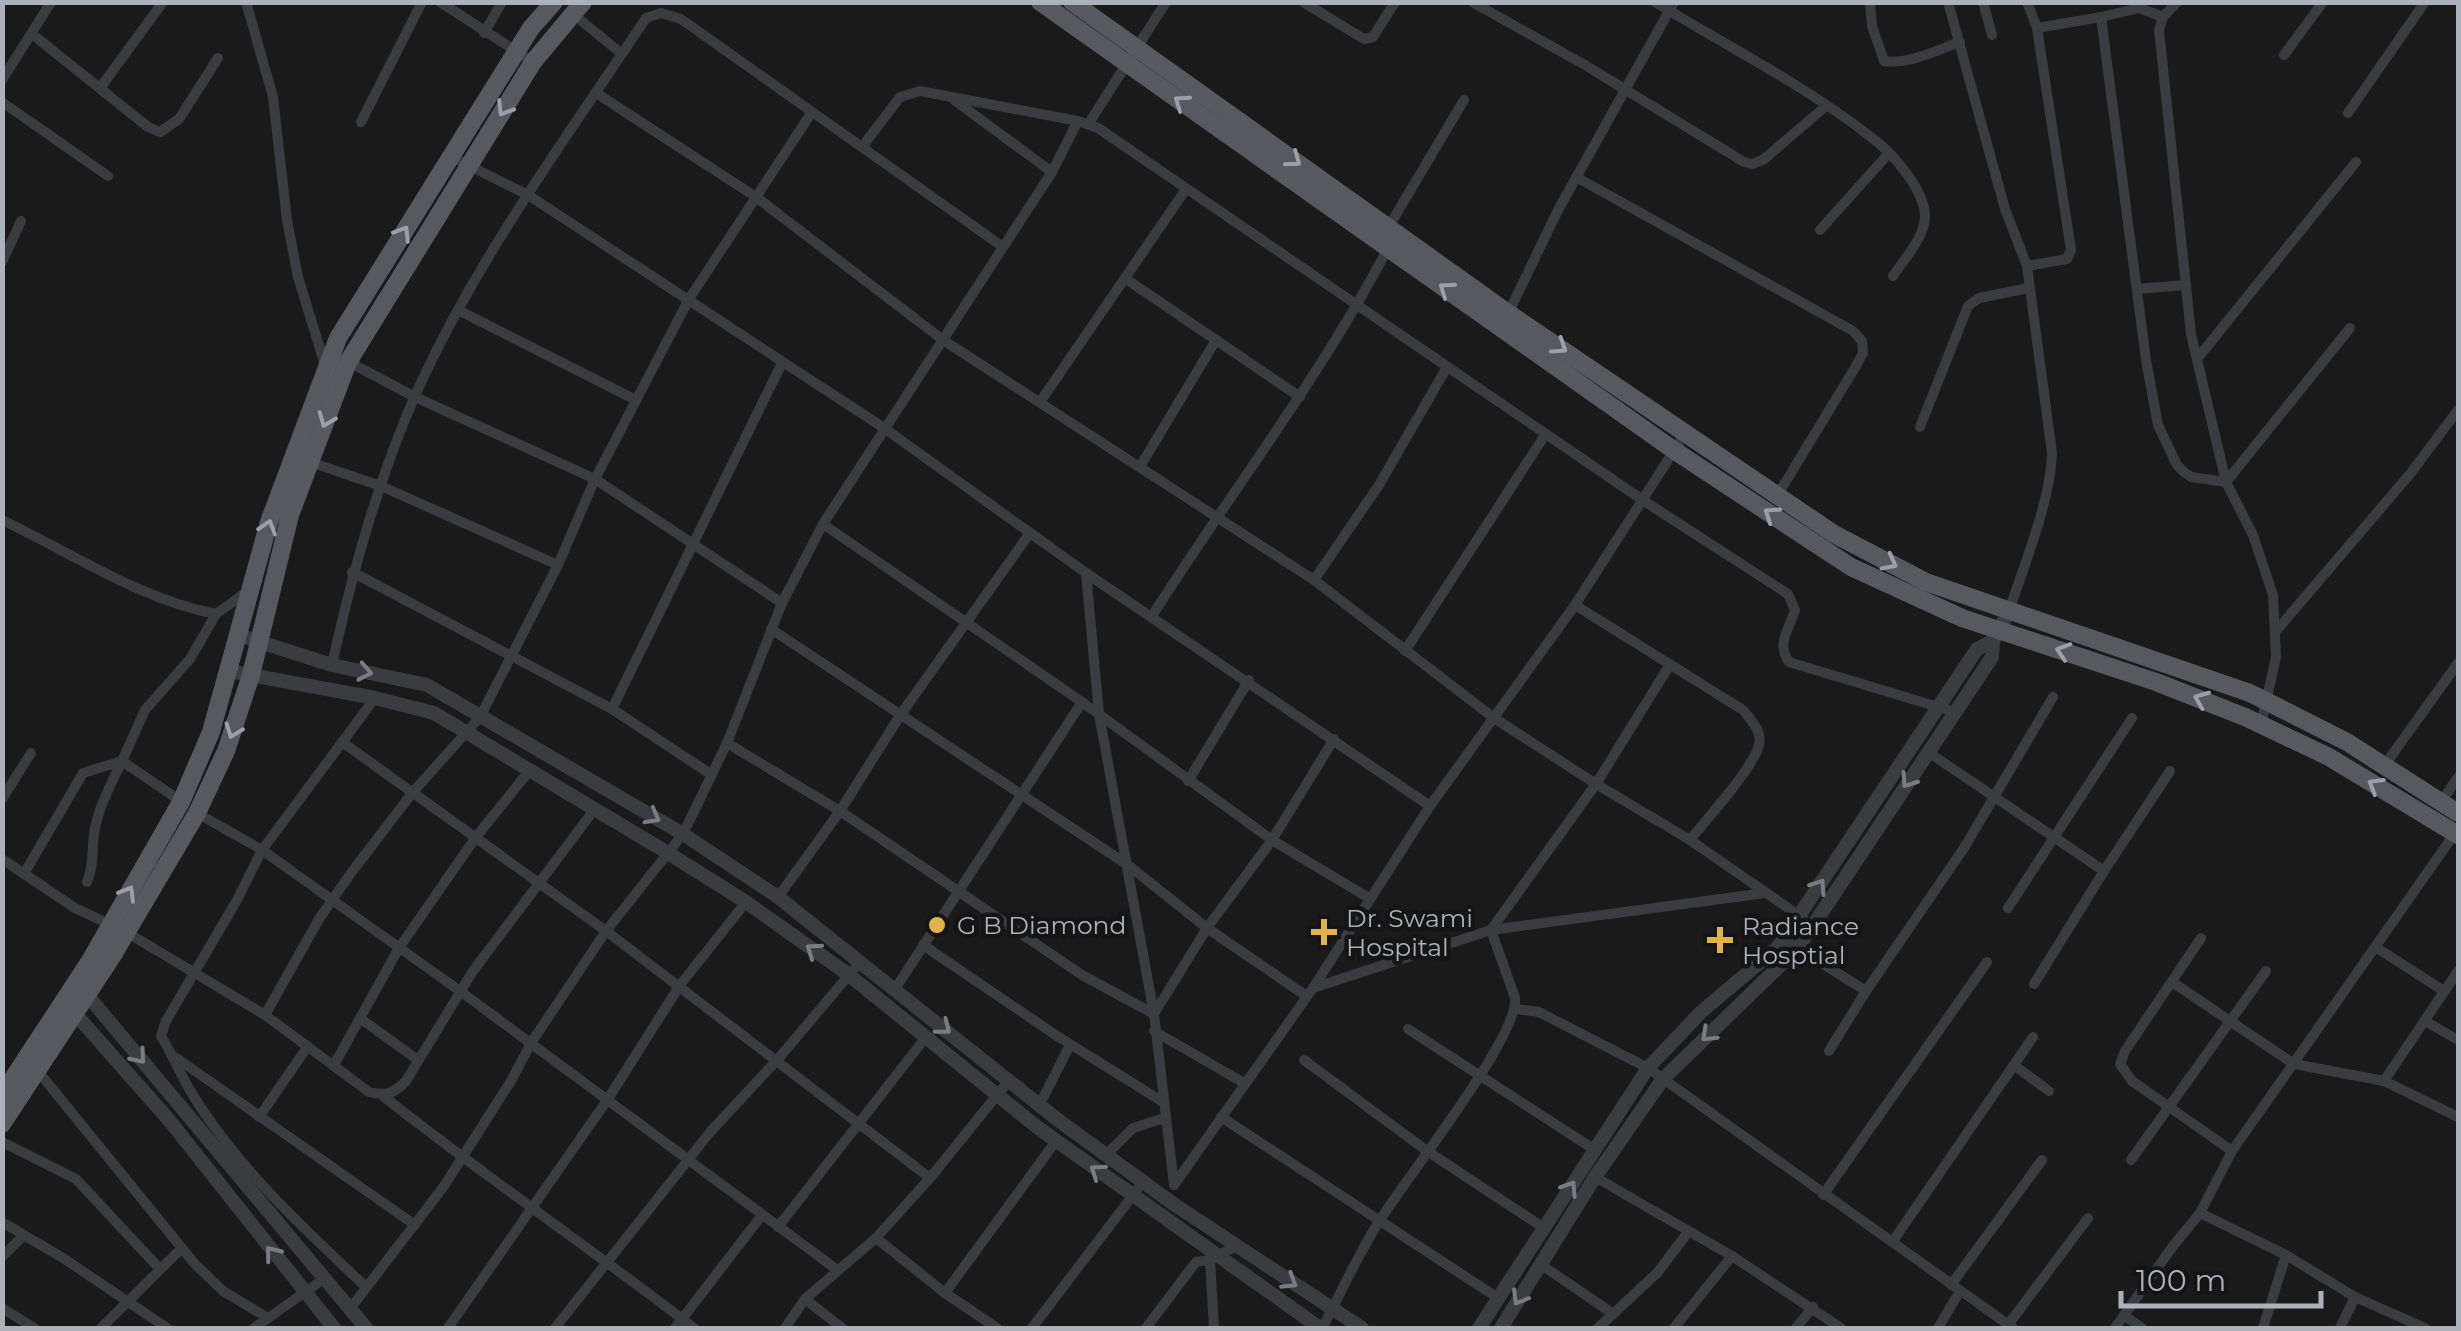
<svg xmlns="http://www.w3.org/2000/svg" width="2461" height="1331" font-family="Montserrat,sans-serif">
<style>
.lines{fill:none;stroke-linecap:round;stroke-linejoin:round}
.minor{stroke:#3b3c40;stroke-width:10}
.tertiary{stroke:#3b3c40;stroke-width:14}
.primary{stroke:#57595f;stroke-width:18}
.oneway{stroke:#9c9fa8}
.oneway2{stroke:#7a7c83}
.poi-dot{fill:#e2b34b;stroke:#151516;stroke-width:4}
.labels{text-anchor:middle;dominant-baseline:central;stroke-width:9;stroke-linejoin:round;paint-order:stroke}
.poi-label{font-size:25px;fill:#adb1ba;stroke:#151516;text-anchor:start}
</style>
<rect width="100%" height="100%" fill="#1a1a1b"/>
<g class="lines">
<g class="minor">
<polyline points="246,2 273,97 287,220 298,277 325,365"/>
<polyline points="440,2 533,62"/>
<polyline points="1303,2 1364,39 1373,37 1395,2"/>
<polyline points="1472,2 1585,65 1744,162 1752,164 1763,160 1826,106"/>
<path d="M1655 2C1728 47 1809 87 1876 141 1895 156 1924 190 1925 216 1925 237 1904 259 1893 276"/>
<path d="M1870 2 1872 26 1884 61C1908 65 1937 50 1960 42"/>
<path d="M1948 2 2005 209 2027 266 2052 453C2051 499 2024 566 2009 611"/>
<polyline points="1983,2 1992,35"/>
<polyline points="2027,2 2037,28"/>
<polyline points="2177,2 2163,17 2159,30 2191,334 2226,482 2253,535 2273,595 2276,657 2261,725"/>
<polyline points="573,14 622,54"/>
<polyline points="2101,17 2139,8 2163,17"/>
<polyline points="484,33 502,2"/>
<polyline points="32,34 148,127 160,132 179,119 218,58"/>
<polyline points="2284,55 2323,2"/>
<polyline points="2,80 51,2"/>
<polyline points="100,88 163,2"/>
<polyline points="596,93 756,197 943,340 1314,580 1494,718 1596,784 1690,840 1804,919"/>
<polyline points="954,100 1052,172"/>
<polyline points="2,102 108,176"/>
<polyline points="2348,113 2425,2"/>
<polyline points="361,122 422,2"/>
<polyline points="1089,123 1166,2"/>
<path d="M862 147 900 97 920 91 1078 121 1098 128 1644 501 1788 594 1795 610C1789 630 1776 643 1789 662L1955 712"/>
<polyline points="450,156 528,195 884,428 1086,573 1430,806"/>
<polyline points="1576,177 1853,331 1862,341 1863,353 1856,366 1777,496"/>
<polyline points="1388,228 1464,100"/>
<polyline points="1820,230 1889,153"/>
<polyline points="2,262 21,221"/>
<polyline points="2027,266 2067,259 2071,250 2037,28 2101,17 2146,360 2158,425 2177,465 2184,472 2191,477 2226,482 2350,328"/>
<polyline points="1126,279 1300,397"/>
<polyline points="2137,289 2186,285"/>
<polyline points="458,310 636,400"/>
<polyline points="1508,314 1557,212 1674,2"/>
<polyline points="2197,359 2356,162"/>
<polyline points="347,361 415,397 595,479 782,603"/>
<polyline points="1040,402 1186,189"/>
<polyline points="1920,427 1968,306 1979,298 2029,288"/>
<polyline points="310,462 381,486 558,565"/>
<polyline points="1141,465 1216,340"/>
<path d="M2 520C72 553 139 599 216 614L252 588"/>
<polyline points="823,524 1082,702 1272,840 1369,898"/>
<polyline points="352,572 612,709 712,775"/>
<polyline points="1086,573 1099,714 1154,1014 1174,1185"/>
<polyline points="1314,580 1379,485 1447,367"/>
<path d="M1575 605 1743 710C1751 720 1762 731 1759 744 1756 765 1705 821 1690 840"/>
<path d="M1152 616C1230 493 1320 378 1388 248"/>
<polyline points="2276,631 2410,474 2458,410"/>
<polyline points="1405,651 1545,435"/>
<path d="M332 665C352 573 377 482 415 396 475 261 565 140 646 18L661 13 681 19 1003 247"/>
<polyline points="612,709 782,363"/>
<polyline points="342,742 606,931 930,1178"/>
<polyline points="727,743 840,811 1082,975 1154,1014 1207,928 1128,865 771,629"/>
<polyline points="1928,752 2104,871 2034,984"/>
<polyline points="2384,766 2458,663"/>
<polyline points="1188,781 1249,680"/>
<polyline points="2,799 31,753"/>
<polyline points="182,802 122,761 145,710 190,659 216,614"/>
<polyline points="2441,802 2458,777"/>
<polyline points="195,812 262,850 460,991 836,1269"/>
<path d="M2 859 75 908 126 932 265 1015 369 1092C386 1096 394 1094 406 1081L473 971 594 810"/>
<polyline points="2104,871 2170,771"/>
<polyline points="25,872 83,773 122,761"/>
<path d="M87 882C95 863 91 847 95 828 100 804 112 782 122 761"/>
<polyline points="778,897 840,811 901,714 1030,533"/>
<polyline points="2008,908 2132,718"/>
<polyline points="2201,938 2125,1051 2120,1064 2132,1081 2232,1151"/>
<polyline points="1783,939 1866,991"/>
<polyline points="923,945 1057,1036 1163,1102"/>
<polyline points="2377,948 2444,991"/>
<polyline points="2172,982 2294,1064 2384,1081 2458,1117"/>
<polyline points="1313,988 1491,930 1765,893"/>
<polyline points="895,989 1082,702"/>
<polyline points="1305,995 1207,928 1272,840 1334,739"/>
<polyline points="1516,1009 1539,1012 1648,1068 2013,1328"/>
<polyline points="265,1015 319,919 351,873 413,792 480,717 558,565 595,479 689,299 812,112"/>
<polyline points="361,1019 418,1060"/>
<polyline points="2425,1021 2458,1040"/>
<polyline points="1408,1029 1595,1150"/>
<polyline points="1154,1031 1244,1083"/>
<polyline points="1829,1051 1866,991 1964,848 2053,697"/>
<polyline points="175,1057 415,1225"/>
<polyline points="1304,1060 1427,1151 1544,1228"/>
<polyline points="334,1065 399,948 476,837 529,771"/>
<polyline points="2015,1066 2049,1091"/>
<polyline points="37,1070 194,1263 223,1291 268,1318"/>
<polyline points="2384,1081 2458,971"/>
<path d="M383 1096C484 1176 592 1249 694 1328"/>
<polyline points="1040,1104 1070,1045"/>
<polyline points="259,1117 308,1046"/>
<polyline points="1221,1117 1498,1298"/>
<polyline points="2,1142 76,1179 159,1268"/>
<polyline points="1107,1154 1133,1128 1165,1118"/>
<polyline points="2131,1160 2266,971"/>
<polyline points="1595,1177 1732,1256 1841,1328"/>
<polyline points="1174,1185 1313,988 1430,806 1575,605 1686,432"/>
<polyline points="1823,1195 1987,962"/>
<polyline points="2200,1213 2286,1255 2355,1297"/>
<polyline points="2,1222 63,1258 167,1328"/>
<polyline points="778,1227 926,1037"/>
<polyline points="876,1238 945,1293"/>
<polyline points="1893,1241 2033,1037"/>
<polyline points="2,1257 24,1235"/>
<polyline points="1210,1260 1214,1328"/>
<polyline points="1540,1264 1612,1313"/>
<polyline points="1951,1285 2042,1160"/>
<path d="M365 1286C304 1229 239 1169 194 1097 182 1078 173 1056 161 1036L166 1021 237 900 262 850 375 698"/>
<polyline points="805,1299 842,1328"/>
<polyline points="2,1308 34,1328"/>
<polyline points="350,1309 444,1186 511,1081 531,1043 606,931 683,834 727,743 782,603 823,524 1052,172 1078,121"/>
<polyline points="2124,1315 2142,1328"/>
<polyline points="2008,1325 2088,1218"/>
<polyline points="101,1328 182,1248"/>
<polyline points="254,1328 325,1278"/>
<polyline points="448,1328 608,1099 680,985 746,902"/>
<polyline points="555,1328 711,1131 778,1059 860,962"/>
<polyline points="675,1328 762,1215"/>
<polyline points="785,1328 805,1299 876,1238 930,1178 1010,1079"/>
<polyline points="997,1328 945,1293 1056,1141"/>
<polyline points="1032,1328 1143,1182"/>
<polyline points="1146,1328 1196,1262 1210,1260 1234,1247"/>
<path d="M1322 1328C1341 1293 1358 1254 1380 1220 1405 1180 1520 1035 1515 998L1491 930 1596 784 1669 666"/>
<polyline points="1598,1328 1658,1272 1688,1232"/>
<polyline points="1674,1328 1732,1256"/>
<polyline points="1796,1328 1813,1307"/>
<polyline points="1938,1328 1960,1291"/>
<polyline points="2115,1328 2173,1246 2200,1213 2232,1151 2455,833"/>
<polyline points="2263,1328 2286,1255"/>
<polyline points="2340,1328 2355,1297 2425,1328"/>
</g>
<g class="tertiary">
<polyline points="238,635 332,665 427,685 683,834 778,897 1058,1120 1175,1205 1362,1328"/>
<polyline points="229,671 375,698 434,713 668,853 746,902 849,975 1037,1127 1320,1328"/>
<polyline points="83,990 366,1328"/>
<polyline points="71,1009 169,1120 334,1328"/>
<polyline points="1479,1328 1648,1068 1701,1012 1778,947 1977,649 1993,641"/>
<polyline points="1501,1328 1595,1177 1663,1079 1798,948 1992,657 1993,641 2009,611"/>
</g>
<g class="primary">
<polyline points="1040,2 1675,451 1851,567 1962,618 2156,682 2245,717 2329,757 2458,835"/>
<polyline points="1072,2 1508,313 1834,534 1926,582 2250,693 2347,742 2458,813"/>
<polyline points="2,1095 90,961 181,802 211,732 269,522 338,338 531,28 554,2"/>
<polyline points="2,1124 113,955 197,813 226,751 251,675 290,515 348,362 533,62 583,2"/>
</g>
</g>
<defs><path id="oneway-chevron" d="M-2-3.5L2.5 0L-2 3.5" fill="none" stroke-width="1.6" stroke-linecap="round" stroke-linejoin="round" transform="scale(2.5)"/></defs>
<g class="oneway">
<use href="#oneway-chevron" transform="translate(1181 102) rotate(-145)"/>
<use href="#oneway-chevron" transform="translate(504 109) rotate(122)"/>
<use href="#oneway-chevron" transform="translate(1294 160) rotate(36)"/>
<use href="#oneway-chevron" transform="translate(403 233) rotate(-58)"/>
<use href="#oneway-chevron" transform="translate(1446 289) rotate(-145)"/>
<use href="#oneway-chevron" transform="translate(1560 347) rotate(33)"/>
<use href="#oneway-chevron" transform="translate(326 420) rotate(111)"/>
<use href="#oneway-chevron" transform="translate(1771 514) rotate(-146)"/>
<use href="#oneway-chevron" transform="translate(268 527) rotate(-73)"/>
<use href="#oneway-chevron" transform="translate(1890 563) rotate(28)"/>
<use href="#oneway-chevron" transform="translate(2063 651) rotate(-162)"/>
<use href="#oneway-chevron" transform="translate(2201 699) rotate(-158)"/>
<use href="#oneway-chevron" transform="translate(233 731) rotate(110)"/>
<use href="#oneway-chevron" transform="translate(2375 785) rotate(-149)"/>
<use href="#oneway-chevron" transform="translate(128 893) rotate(-59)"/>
</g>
<g class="oneway2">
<use href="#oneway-chevron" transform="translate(365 672) rotate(11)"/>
<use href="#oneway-chevron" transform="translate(1908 781) rotate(124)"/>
<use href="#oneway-chevron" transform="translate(653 817) rotate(29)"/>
<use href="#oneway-chevron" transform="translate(1819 886) rotate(-56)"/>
<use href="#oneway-chevron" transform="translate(813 950) rotate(-145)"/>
<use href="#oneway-chevron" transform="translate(944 1028) rotate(38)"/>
<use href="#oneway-chevron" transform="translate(1708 1035) rotate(136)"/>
<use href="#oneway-chevron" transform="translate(139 1057) rotate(50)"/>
<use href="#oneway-chevron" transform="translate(1097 1171) rotate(-145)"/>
<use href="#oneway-chevron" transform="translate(1570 1188) rotate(-57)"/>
<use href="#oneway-chevron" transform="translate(272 1253) rotate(-128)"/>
<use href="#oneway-chevron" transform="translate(1290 1282) rotate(32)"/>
<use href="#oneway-chevron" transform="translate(1519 1298) rotate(121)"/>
</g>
<g class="poi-dot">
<circle cx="937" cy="925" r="10"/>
<path d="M1319 917h10v10h10v10h-10v10h-10v-10h-10v-10h10z"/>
<path d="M1715 925h10v10h10v10h-10v10h-10v-10h-10v-10h10z"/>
</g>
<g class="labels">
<g class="poi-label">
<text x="1346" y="918">Dr. Swami<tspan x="1346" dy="29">Hospital</tspan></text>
<text x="957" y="925">G B Diamond</text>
<text x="1742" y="926">Radiance<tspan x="1742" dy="29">Hosptial</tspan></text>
</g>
</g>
<rect width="2461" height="1331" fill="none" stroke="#adb1ba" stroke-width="10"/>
<path d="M2121 1291v15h200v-15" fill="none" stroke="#adb1ba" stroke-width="5"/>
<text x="2136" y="1291" font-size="30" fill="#adb1ba" stroke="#151516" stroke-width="8" paint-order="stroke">100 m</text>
</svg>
